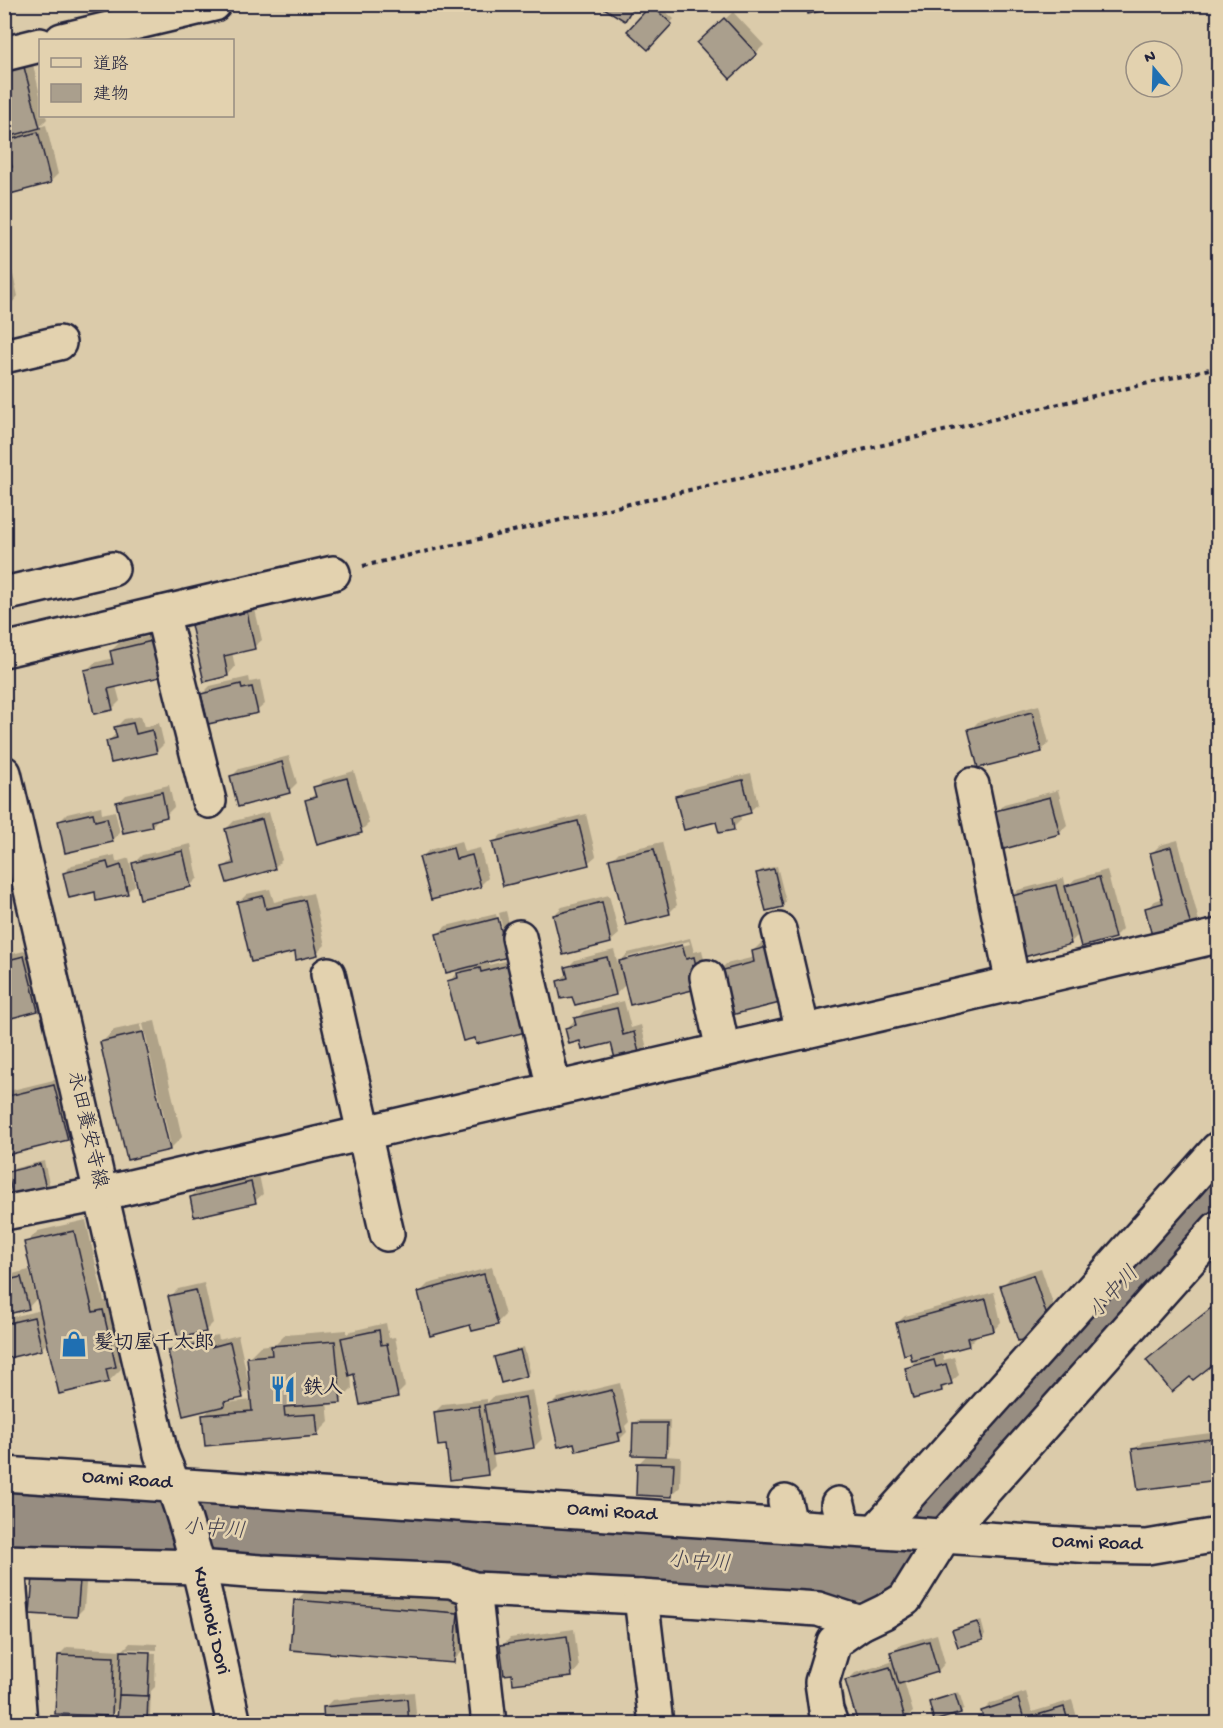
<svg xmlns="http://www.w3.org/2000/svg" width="1223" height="1728" font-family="'Gochi Hand','Klee One',sans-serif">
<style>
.shadow{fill:#0003;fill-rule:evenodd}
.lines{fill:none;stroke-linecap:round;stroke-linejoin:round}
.river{stroke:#978d81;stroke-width:58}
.building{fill:#aa9f8d;stroke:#22223b;stroke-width:1.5}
.minor-casing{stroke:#22223b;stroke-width:38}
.major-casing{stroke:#22223b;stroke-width:38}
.path{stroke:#22223b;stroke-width:4;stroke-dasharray:4.5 4.5;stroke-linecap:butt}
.minor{stroke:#e3d2af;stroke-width:33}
.major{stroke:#e3d2af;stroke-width:33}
.labels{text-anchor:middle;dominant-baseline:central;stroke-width:5;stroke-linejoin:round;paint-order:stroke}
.street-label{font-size:20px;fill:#22223b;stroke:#e3d2af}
.poi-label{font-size:20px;font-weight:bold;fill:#22223b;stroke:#e3d2af;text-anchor:start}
.water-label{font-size:21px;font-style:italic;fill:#454250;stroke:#e3d2af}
</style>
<rect width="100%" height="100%" fill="#dbcbaa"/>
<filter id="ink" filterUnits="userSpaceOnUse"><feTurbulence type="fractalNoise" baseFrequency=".0167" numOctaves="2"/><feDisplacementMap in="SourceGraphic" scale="12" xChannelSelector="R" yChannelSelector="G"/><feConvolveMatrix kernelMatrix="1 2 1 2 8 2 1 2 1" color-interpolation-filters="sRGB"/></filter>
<g filter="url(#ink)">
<g class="shadow">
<polygon points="653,4 657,4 674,19 648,48 629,31"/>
<polygon points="733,12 764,45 756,53 707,35"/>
<polygon points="32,60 40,95 40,116 46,116 47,119 39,127 46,125 58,174 50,182 5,170 12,163 7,141 15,134 4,136 4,68"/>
<polygon points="8,254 18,296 11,304 4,306 4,255"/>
<polygon points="254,605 262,640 254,647 232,652 235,667 228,675 193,625 201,617"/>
<polygon points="160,634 168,668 160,676 116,686 120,701 112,709 86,671 94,663 113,658 111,651 119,643"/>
<polygon points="249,677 250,682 260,680 265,704 257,711 202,694 210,686"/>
<polygon points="1039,705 1049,743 1041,751 970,730 978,722"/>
<polygon points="141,716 144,727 159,723 164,744 156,752 107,742 117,733 116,727 124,719"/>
<polygon points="289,756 297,783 289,791 231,777 239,769"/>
<polygon points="354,771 369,823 361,831 307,801 316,793 315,788 323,780"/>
<polygon points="751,773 758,804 750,811 740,814 741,820 733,828 677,797 685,789"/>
<polygon points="169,785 174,807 166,815 160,817 152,826 118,803 126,795"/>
<polygon points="1058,790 1067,825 1059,833 996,812 1004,804"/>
<polygon points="101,806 102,814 115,811 120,833 112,841 59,822 67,814"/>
<polygon points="269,812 282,860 274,868 224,867 234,859 226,829 234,821"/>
<polygon points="586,814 596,856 588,863 494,843 501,835"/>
<polygon points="1178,840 1199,921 1191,929 1147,908 1155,901 1163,898 1152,853 1160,845"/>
<polygon points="461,841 464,852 480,848 488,878 480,886 421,858 429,850"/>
<polygon points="662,842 677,905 669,913 611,860 619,852"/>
<polygon points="191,844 198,878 190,886 134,863 142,855"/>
<polygon points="115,855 116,862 129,858 135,885 127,892 96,891 64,873 72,865"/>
<polygon points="777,866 786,902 782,906 757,874 761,870"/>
<polygon points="1107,870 1122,929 1114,937 1079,934 1070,943 1010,898 1018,890 1064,878 1066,887 1075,879"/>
<polygon points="270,889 274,902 313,893 325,945 317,953 296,951 239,902 247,894"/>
<polygon points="609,895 619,934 611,941 564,953 554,915 562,907"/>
<polygon points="506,911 515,948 507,956 487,961 489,965 517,958 533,1023 525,1031 477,1043 476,1036 464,1039 449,981 466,966 447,971 438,934 446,926 496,914 505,952 508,952 499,913"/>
<path d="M690 938 694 952 702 950 708 978 626 984 616 994 576 1004 573 995 558 981 568 973 567 968 575 960 614 950 618 964 628 953ZM689 941 690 944 627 960V957Z"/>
<polygon points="783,938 796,991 718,972 726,964 755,957 753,951 761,943"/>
<polygon points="32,949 45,1002 37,1010 4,1018 4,956"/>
<polygon points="624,1001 631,1028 641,1025 648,1052 640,1060 612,1041 581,1039 567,1028 584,1011"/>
<path d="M155 1021 182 1137 170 1149 102 1042 114 1030ZM143 1024 170 1142H167L140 1025Z"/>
<polygon points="62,1078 75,1131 67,1139 4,1141 4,1092"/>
<polygon points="44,1161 51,1192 8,1173 12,1169"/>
<polygon points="259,1175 263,1194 255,1201 191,1197 199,1189"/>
<polygon points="86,1220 104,1301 114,1299 127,1354 119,1362 121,1369 109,1381 49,1341 41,1349 4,1357 4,1319 41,1310 38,1297 28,1308 4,1313 4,1276 29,1270 35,1295 38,1295 26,1243 38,1231"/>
<polygon points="492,1267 505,1315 497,1323 471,1323 420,1292 428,1284"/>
<polygon points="1041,1268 1059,1321 1051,1329 1002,1286 1010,1278"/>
<polygon points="204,1283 213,1323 205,1331 170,1297 178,1289"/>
<polygon points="994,1292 1001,1322 994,1330 976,1334 976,1337 968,1345 941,1352 944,1360 954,1357 959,1375 951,1382 948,1383 942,1390 907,1369 916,1360 897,1323 905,1316"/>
<polygon points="1218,1302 1218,1363 1216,1360 1156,1352"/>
<path d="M386 1323 389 1338 395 1337 405 1387 397 1395 355 1372 351 1373 352 1389 340 1401 327 1402 329 1422 317 1434 204 1416 212 1407 169 1352 177 1344 218 1335 219 1340 238 1335 248 1380H250L248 1358 260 1346 276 1344 285 1335 347 1330V1334L351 1331ZM251 1388 252 1400 225 1403 229 1399 242 1396Z"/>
<polygon points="524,1347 530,1371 527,1375 495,1358 499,1354"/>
<polygon points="620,1383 629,1422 625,1426 627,1432 619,1440 576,1441 550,1406 558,1398"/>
<polygon points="533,1390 542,1439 534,1447 493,1454 495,1466 487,1474 447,1443 435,1412 443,1404 487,1399 487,1403 493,1397"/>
<polygon points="638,1420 670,1420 669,1451 664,1456 681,1457 680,1487 672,1495 639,1463 648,1454 635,1423"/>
<polygon points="1218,1432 1218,1478 1139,1488 1134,1450 1142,1442"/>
<polygon points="87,1572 84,1608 76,1616 32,1613"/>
<polygon points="308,1589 469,1601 465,1649 453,1661 296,1601"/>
<polygon points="1218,1611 1218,1659 1215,1614"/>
<polygon points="981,1620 985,1635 982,1639 954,1630 957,1627"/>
<polygon points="574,1629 579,1667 572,1675 502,1646 510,1638"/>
<polygon points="937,1634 945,1663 938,1671 904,1681 913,1712 905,1720 847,1681 855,1673 894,1661 892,1653 900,1645"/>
<polygon points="130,1643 157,1644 157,1650 127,1649 127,1652 156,1653 155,1687 151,1691 150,1715 146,1719 120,1706 111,1715 101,1714 101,1724 44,1724 52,1716 70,1716 59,1655 67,1647 121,1650 121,1652"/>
<polygon points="414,1692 417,1724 326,1724 324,1708 332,1700"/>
<polygon points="959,1692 964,1708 960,1712 930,1703 934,1699"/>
<polygon points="1026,1692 1032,1712 1072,1700 1079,1724 987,1724 983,1711 991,1703"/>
</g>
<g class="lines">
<polyline class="river" points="4,1516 851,1574 868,1569 882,1557 1218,1177"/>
</g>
<g class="building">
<polygon points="603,4 635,4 625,21 602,7"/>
<polygon points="806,4 850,4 808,14"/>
<polygon points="651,5 672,24 648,50 627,31"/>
<polygon points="724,18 757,54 730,79 697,43"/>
<polygon points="24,67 40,128 4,138 4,72"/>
<polygon points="38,132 51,183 10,194 4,169 12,167 5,141"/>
<polygon points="4,279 11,305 4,307"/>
<polygon points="247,612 255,649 224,656 228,676 204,682 191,625"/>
<polygon points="152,641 160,677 108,689 113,710 94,714 84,670 113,664 110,651"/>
<polygon points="241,684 242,689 252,687 258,713 208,724 201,694"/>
<polygon points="1032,712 1042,752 978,768 968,729"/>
<polygon points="133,723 136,734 152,730 157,753 111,763 106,741 117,738 114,727"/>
<polygon points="282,762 290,793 238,807 230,776"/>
<polygon points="347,778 362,833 317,845 305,800 316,797 313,787"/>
<polygon points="743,780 751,813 732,818 734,830 719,833 716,822 684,830 675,796"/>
<polygon points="162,792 167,817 151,821 152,827 123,833 116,802"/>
<polygon points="1050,797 1060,834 1004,849 995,811"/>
<polygon points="93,813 95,821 107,818 113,842 65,853 58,821"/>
<polygon points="262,819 275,869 227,883 222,867 234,864 225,829"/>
<polygon points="578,821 589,865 503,886 492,842"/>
<polygon points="1171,847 1192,931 1153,940 1145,908 1163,903 1150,853"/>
<polygon points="453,848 456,859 472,855 481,887 431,900 419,857"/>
<polygon points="654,849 670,914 626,925 609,859"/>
<polygon points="183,851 191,887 140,899 132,863"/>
<polygon points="107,862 109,869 121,865 128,894 96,901 95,892 69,898 63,873"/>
<polygon points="774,869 783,907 766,911 756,873"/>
<polygon points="1099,877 1115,938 1081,947 1065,886"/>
<polygon points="1056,885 1071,944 1024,957 1008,897"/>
<polygon points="263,896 266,909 305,900 318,955 296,960 295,952 251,962 237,902"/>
<polygon points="602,902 611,943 563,955 553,915"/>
<polygon points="498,918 508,957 446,973 436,934"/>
<polygon points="682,945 686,959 694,957 701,988 630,1005 619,961"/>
<polygon points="775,945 788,1001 727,1016 716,972 754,962 752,951"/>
<polygon points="24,956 38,1011 4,1020 4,961"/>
<polygon points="607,957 616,995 575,1005 572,997 561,999 557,981 568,978 565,967"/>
<polygon points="510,965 526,1032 476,1044 475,1038 463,1041 447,981 458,978 457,973 480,968 481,972"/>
<polygon points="617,1008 623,1035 634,1032 641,1061 617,1067 611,1043 582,1050 580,1041 569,1044 565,1028 576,1025 574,1018"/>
<polygon points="143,1032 170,1150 127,1160 100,1042"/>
<polygon points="54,1085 68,1140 7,1155 4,1147 4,1097"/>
<polygon points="40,1164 48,1196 15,1205 7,1172"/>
<polygon points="251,1182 256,1203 194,1217 190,1197"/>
<polygon points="74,1231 93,1312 103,1310 116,1367 106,1369 109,1382 59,1394 24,1242"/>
<polygon points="484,1274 498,1325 472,1331 470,1325 430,1336 418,1292"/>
<polygon points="1033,1275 1052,1331 1018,1341 1000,1285"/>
<polygon points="21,1277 29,1309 4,1315 4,1281"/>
<polygon points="196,1290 206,1332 178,1338 168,1296"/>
<polygon points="986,1299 994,1331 967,1338 969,1346 912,1361 910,1353 904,1355 896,1323"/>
<polygon points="1211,1308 1218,1318 1218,1365 1216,1362 1193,1380 1190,1377 1172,1392 1146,1360"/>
<polygon points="34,1317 42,1350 4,1359 4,1324"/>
<polygon points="379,1330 381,1345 387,1344 398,1397 360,1405 354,1374 349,1376 341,1338"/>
<polygon points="335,1341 341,1403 284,1407 285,1416 316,1414 318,1436 205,1446 202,1415 252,1411 247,1357 272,1355 271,1346"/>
<polygon points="210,1342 211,1347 230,1342 243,1398 224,1402 225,1406 183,1416 168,1351"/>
<polygon points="520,1350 527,1376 501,1383 494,1357"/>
<polygon points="934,1360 936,1367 946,1364 952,1384 941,1387 942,1391 913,1399 905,1368"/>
<polygon points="612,1390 622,1432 618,1433 620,1441 576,1451 574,1443 558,1447 548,1405"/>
<polygon points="525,1397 534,1448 493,1455 484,1405"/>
<polygon points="479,1406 488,1475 450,1480 446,1445 438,1446 434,1412"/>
<polygon points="633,1423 667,1423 666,1456 632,1455"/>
<polygon points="1218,1438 1218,1480 1138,1490 1132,1449"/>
<polygon points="637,1463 674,1464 672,1497 636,1495"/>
<polygon points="33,1576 80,1580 77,1617 30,1614"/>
<polygon points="294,1600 458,1613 454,1663 290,1650"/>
<polygon points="1218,1613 1218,1678 1213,1614"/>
<polygon points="977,1622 983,1640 958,1647 952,1630"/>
<polygon points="567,1636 572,1677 513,1684 512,1674 504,1675 500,1645"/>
<polygon points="929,1641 938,1672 899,1684 890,1652"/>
<polygon points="121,1651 150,1652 148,1696 119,1695"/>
<polygon points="58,1655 114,1657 112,1716 55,1714"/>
<polygon points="890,1667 906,1721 897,1724 858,1724 845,1680"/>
<polygon points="955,1694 961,1713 934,1721 929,1702"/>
<polygon points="119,1695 148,1696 147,1720 117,1719"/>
<polygon points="407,1699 409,1724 324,1724 323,1707"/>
<polygon points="1018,1699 1024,1719 1064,1707 1069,1724 985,1724 981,1711"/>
</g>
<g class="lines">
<g class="minor-casing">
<g id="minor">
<polyline points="62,40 214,4"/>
<polyline points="4,54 40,45"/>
<polyline points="4,356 59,343"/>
<polyline points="4,594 112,569"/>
<polyline points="162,613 209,801"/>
<polyline points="4,650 333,573"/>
<path d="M4 773 161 1454C197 1539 213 1633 234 1724"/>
<polyline points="972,785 1013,984"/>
<polyline points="779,930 803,1032"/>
<polyline points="519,937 554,1089"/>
<polyline points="328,974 387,1234"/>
<polyline points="707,977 723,1050"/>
<polyline points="4,1213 100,1194 1218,936"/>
<polyline points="785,1502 790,1525"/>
<polyline points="838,1504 844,1529"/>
<polyline points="876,1531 1218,1149"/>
<polyline points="4,1562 198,1567 260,1572 451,1581 474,1589 641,1597 818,1609 861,1623"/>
<polyline points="8,1563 20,1724"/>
<polyline points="474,1589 489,1724"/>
<polyline points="641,1597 656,1724"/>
<polyline points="831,1724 826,1710 822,1682 834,1642 861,1623 884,1612 905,1599 944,1536 1218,1228"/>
</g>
</g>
<g class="major-casing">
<polyline id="major" points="4,1474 1092,1546 1147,1547 1218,1535"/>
</g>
<polyline class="path" points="363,566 1218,367"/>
<use href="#minor" class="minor"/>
<use href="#major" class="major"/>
</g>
</g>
<defs>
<g id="shop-bare" transform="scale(2.07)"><path d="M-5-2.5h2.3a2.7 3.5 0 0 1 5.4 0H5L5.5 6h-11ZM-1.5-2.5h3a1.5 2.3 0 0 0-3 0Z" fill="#1f6fb2" stroke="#e3d2af" stroke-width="2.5" paint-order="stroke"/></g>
<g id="restaurant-bare" transform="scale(2.07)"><path d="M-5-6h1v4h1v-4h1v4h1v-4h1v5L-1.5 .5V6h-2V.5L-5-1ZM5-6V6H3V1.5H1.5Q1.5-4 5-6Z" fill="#1f6fb2" stroke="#e3d2af" stroke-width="2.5" paint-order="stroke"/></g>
</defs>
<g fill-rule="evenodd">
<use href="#shop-bare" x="74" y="1344"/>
<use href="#restaurant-bare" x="283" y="1389"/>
</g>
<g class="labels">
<g class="street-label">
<text transform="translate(86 1130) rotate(77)">永田養安寺線</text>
<text transform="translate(127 1481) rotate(4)">Oami Road</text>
<text transform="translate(612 1513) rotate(4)">Oami Road</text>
<text transform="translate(1097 1544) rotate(2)">Oami Road</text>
<text transform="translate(210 1621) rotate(77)">Kusunoki Dori</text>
</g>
<g class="poi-label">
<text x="94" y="1344">髪切屋千太郎</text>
<text x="303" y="1389">鉄人</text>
</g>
<g class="water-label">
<text transform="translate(1115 1294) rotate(-48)">小中川</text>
<text transform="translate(214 1531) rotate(4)">小中川</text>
<text transform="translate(699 1564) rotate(4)">小中川</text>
</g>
</g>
<rect width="1223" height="1728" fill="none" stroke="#e3d2af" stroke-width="24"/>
<rect x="12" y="12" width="1199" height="1704" fill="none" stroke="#22223b" stroke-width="2" filter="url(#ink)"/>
<rect x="39" y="39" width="195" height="78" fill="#e3d2af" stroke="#968c81" stroke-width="1.5"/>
<rect x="51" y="58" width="30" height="9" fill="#e3d2af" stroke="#968c81" stroke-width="1.5"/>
<text x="93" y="69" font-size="18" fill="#22223b">道路</text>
<rect x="51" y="84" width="30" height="18" fill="#aa9f8d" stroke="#968c81" stroke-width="1.5"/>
<text x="93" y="99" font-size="18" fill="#22223b">建物</text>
<g transform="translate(1154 69) rotate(341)"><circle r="28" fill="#e3d2af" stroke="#968c81" stroke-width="1.5"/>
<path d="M0-4.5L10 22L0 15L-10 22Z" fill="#1f6fb2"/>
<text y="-9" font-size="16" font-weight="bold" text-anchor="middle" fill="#22223b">N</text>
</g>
</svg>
